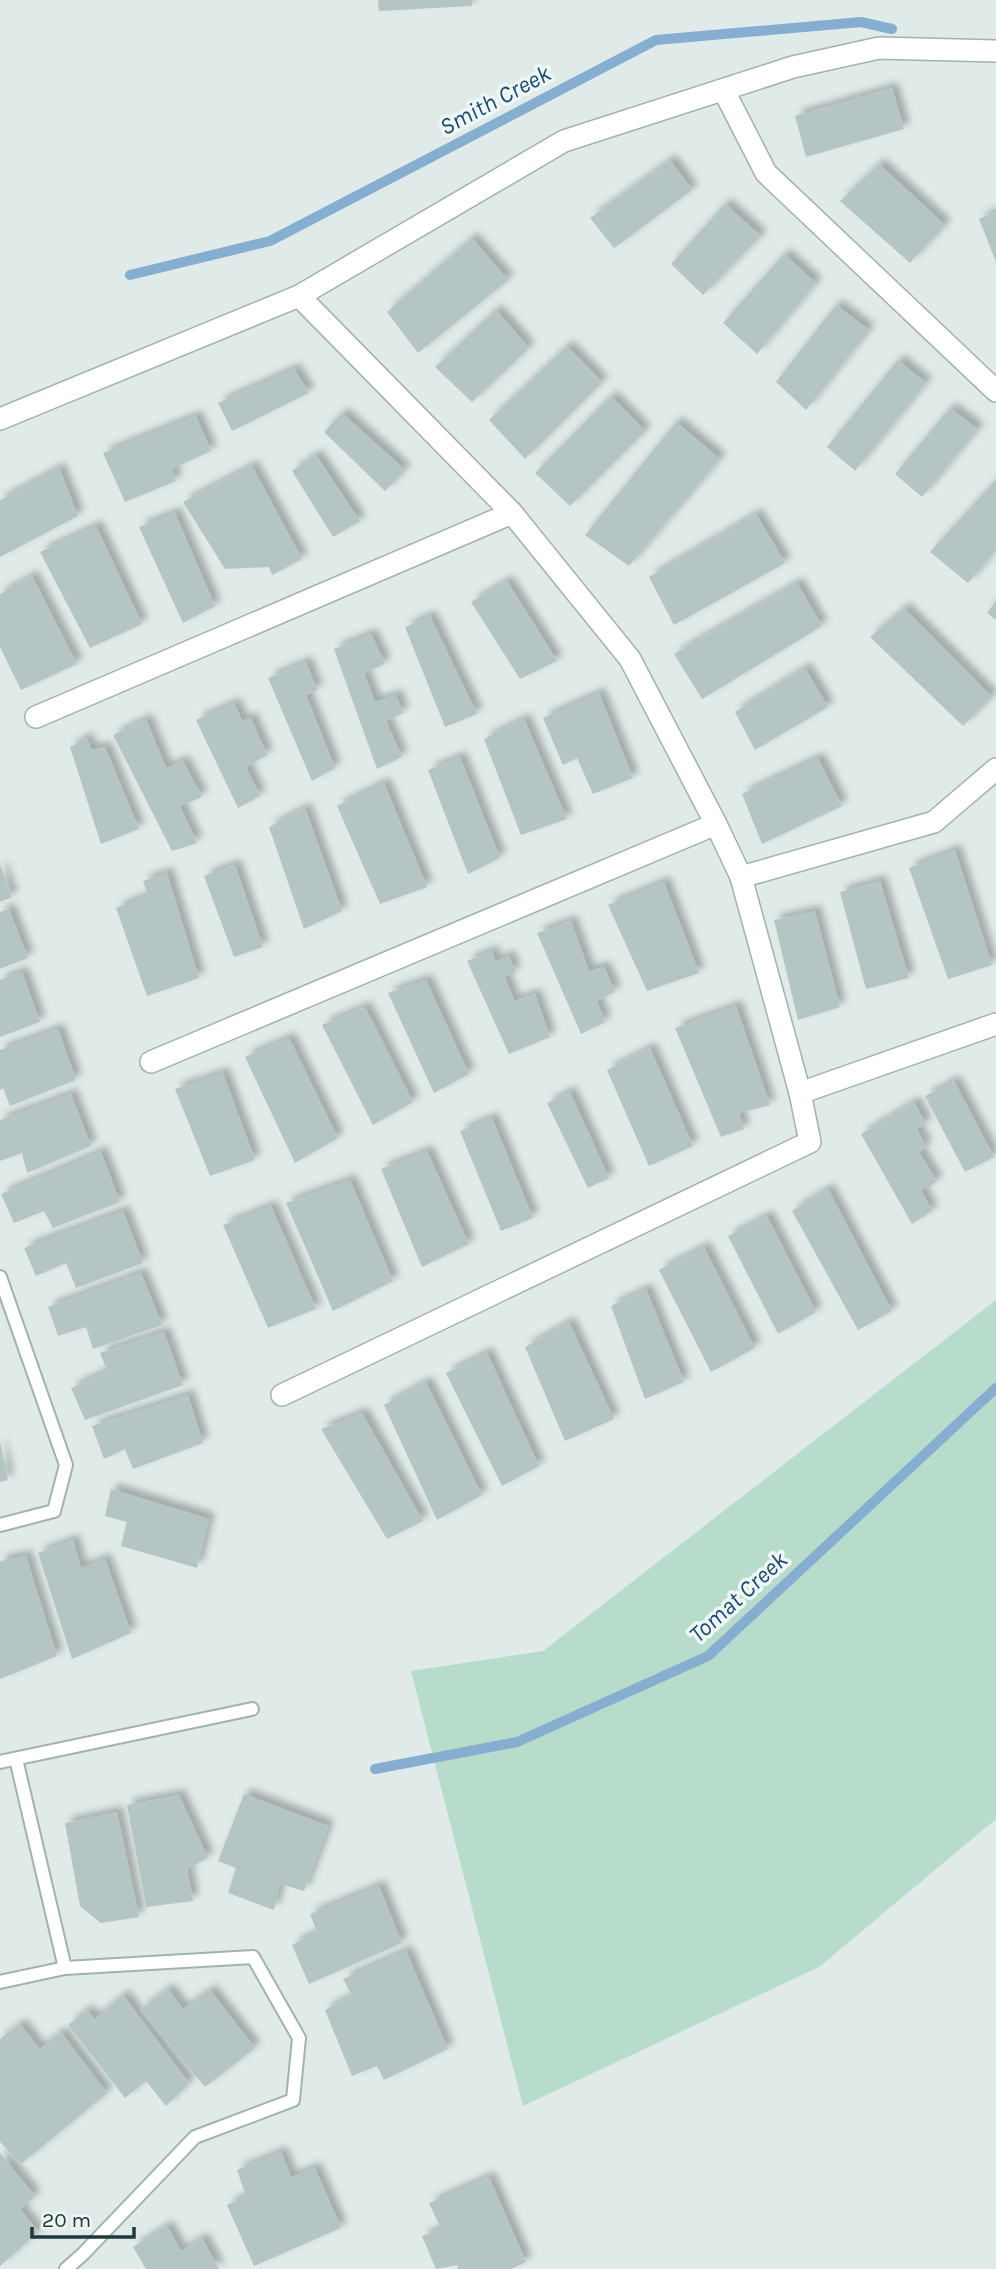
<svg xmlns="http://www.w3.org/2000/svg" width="996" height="2269" font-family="Karla,sans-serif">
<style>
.green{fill:#b7dccc}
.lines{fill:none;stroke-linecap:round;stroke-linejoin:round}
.stream{stroke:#85aed0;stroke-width:10}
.building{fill:#b4c5c3;filter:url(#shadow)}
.lane-casing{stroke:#a2b1b1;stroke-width:16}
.street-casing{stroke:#a2b1b1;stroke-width:24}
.lane{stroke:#fff;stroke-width:12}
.street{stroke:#fff;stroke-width:21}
.labels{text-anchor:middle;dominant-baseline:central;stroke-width:7;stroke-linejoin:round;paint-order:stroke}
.water-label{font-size:24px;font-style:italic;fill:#1a4a76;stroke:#eff7f5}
</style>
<defs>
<filter id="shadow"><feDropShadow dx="6" dy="-6" stdDeviation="3.5" flood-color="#0004"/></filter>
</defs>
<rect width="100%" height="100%" fill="#dfeae9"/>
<polygon class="green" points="996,1300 996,1819 819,1967 523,2106 411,1671 543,1651"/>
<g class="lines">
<g class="stream">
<polyline points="130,275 270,241 656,40 861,22 892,29"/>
<polyline points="375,1769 517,1742 708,1656 996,1388"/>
</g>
</g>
<g class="building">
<polygon points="378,0 472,0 472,6 379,11"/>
<polygon points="892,88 904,129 806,157 795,116"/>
<polygon points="670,160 692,190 614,248 590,218"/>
<polygon points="879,164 945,225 910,263 840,201"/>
<polygon points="725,204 761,236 703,295 671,264"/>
<polygon points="996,212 996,262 979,219"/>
<polygon points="472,238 508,280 418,353 387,312"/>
<polygon points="784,254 816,283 757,354 723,323"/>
<polygon points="836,305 869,330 806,410 776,382"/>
<polygon points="496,310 529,348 472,402 435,367"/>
<polygon points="567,346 602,382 525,459 489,420"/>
<polygon points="898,360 926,383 855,471 827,447"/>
<polygon points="294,369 309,393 232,431 218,403"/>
<polygon points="611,396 645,431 570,506 535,473"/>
<polygon points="950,408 978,429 922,497 895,474"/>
<polygon points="342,413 405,470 385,491 324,432"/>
<polygon points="196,416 211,451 172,469 176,481 125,502 103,453"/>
<polygon points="676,422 720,459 629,566 585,535"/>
<polygon points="316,455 360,521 333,537 292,471"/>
<polygon points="252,466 302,559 272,575 269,567 225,569 183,502"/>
<polygon points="59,468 78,516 0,557 0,500"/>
<polygon points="996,480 996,550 968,583 930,552"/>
<polygon points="175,513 215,606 183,623 139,527"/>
<polygon points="756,514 785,563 674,625 649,577"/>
<polygon points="96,526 142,624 90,648 40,552"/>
<polygon points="32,576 77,664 21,690 0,647 0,594"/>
<polygon points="507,581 557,661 520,679 471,602"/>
<polygon points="797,583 822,626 702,699 674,654"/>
<polygon points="996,601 996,620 987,613"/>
<polygon points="904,608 992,697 963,726 870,637"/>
<polygon points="430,616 477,714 445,727 405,627"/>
<polygon points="371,634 385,664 364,673 375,702 396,695 403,713 386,721 402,757 377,769 334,649"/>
<polygon points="306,662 317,690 306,695 335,768 312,781 268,678"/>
<polygon points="805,668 828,707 755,750 735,712"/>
<polygon points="599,693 633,778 593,794 577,758 563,765 543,718"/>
<polygon points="234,703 242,721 251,718 267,755 246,767 260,796 238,808 196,720"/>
<polygon points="146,719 166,768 183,761 202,797 180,806 197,843 172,851 113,735"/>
<polygon points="524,719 567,819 521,835 484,739"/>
<polygon points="87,738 91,750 105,747 139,829 101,844 70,747"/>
<polygon points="460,757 500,858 468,874 428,770"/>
<polygon points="818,758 842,806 762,844 742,794"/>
<polygon points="384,783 427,887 380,904 337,806"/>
<polygon points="305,808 342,911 304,929 269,827"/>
<polygon points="955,850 992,965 948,979 909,868"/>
<polygon points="0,864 12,897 0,902"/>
<polygon points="235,865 263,947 234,957 204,876"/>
<polygon points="167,873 199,978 147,996 116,908 148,896 143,881"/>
<polygon points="880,881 909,978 866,989 840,892"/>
<polygon points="664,882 699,973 647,991 608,905"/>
<polygon points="9,909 28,958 0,969 0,912"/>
<polygon points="815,911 840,1007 798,1020 774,920"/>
<polygon points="571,921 589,971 604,967 615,992 597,1001 605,1022 581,1034 537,933"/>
<polygon points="492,951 495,961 509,956 515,972 505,977 514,1001 535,994 550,1037 509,1054 467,961"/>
<polygon points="22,972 40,1022 0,1037 0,980"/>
<polygon points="426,980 469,1074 434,1093 388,993"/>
<polygon points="736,1006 770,1105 739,1113 744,1129 721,1137 675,1028"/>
<polygon points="365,1007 413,1102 373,1125 322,1025"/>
<polygon points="58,1029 76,1080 10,1106 3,1088 0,1090 0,1050"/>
<polygon points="289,1038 338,1138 295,1163 245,1057"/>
<polygon points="650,1048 693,1146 649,1166 607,1070"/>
<polygon points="223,1073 255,1160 210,1176 175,1089"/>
<polygon points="954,1081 994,1157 965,1172 925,1096"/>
<polygon points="570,1092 609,1178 588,1188 547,1103"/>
<polygon points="71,1094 91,1146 27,1173 22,1153 0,1161 0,1120"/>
<polygon points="914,1102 926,1124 917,1129 926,1147 919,1152 937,1182 921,1190 932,1211 912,1224 861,1134"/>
<polygon points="492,1118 533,1218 501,1231 460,1131"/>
<polygon points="427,1151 469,1244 422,1267 381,1169"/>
<polygon points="101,1152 120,1202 53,1228 44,1211 14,1223 1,1194"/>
<polygon points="350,1180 393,1281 333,1311 286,1203"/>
<polygon points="828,1189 892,1311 858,1330 792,1211"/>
<polygon points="271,1206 316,1309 268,1328 223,1225"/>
<polygon points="123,1211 143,1263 76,1288 66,1263 36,1276 24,1248"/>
<polygon points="767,1216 816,1312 778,1334 728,1236"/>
<polygon points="704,1247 755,1348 711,1372 659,1270"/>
<polygon points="141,1273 162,1325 93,1349 86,1327 58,1336 48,1307"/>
<polygon points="646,1289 684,1382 645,1399 611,1306"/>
<polygon points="569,1322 614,1419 565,1441 525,1347"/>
<polygon points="164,1332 183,1385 85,1420 71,1388 107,1371 100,1353"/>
<polygon points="487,1353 539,1466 502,1486 446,1373"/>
<polygon points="426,1382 482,1495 437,1520 384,1405"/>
<polygon points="188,1395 203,1443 133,1469 125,1449 104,1459 92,1426"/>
<polygon points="362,1413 423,1521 387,1539 321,1429"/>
<polygon points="0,1441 8,1480 0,1482"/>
<polygon points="111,1489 209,1519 197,1568 121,1546 127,1522 105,1516"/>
<polygon points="73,1540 81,1568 105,1559 131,1633 72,1659 38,1553"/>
<polygon points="26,1556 57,1656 0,1679 0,1561"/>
<polygon points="244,1794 328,1826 304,1891 280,1884 274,1910 228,1893 236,1868 218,1861"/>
<polygon points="179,1795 208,1858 187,1869 193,1901 146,1907 127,1805"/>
<polygon points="117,1812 139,1917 101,1923 80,1906 65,1823"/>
<polygon points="379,1886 402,1943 309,1984 292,1945 317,1932 310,1914"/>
<polygon points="406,1951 448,2049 384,2080 377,2066 352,2076 325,2010 352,1995 343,1979"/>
<polygon points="168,1989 183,2009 210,1990 255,2048 205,2087 140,2010"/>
<polygon points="123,1995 189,2083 166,2106 146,2081 125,2098 68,2025 87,2010 95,2019"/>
<polygon points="20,2024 40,2049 61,2032 107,2093 21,2164 0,2142 0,2039"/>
<polygon points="281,2152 291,2177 315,2168 341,2228 254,2266 227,2205 246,2196 237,2170"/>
<polygon points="0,2153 35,2196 20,2209 38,2232 0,2266"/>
<polygon points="489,2177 526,2262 511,2269 458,2269 457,2265 436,2269 422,2236 441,2229 429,2203"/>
<polygon points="167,2226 181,2251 202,2238 219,2269 146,2269 133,2247"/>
</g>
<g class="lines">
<g class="lane-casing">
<g id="lane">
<polyline points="0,1277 66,1465 54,1511 0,1525"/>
<polyline points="16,1759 65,1968"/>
<polyline points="0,1762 252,1709"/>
<polyline points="0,1982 65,1968 253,1957 299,2038 293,2100 195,2137 83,2254 66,2269"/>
</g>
</g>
<g class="street-casing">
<g id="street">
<polyline points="724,91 766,173 996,391"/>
<polyline points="299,296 512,513 630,659 716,824 741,877 934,822 996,769"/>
<polyline points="0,419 299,296 564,141 793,67 879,48 996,51"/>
<polyline points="36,717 512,513"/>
<polyline points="151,1062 716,824"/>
<polyline points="800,1093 996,1024"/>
<polyline points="282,1395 810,1142 800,1093 741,877"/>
</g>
</g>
<use href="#lane" class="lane"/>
<use href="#street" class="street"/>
</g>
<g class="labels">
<g class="water-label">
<text transform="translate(495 100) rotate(-28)">Smith Creek</text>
<text transform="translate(738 1597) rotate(-42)">Tomat Creek</text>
</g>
</g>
<path d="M32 2227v10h102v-10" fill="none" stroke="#20393a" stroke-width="3.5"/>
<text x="42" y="2227" font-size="21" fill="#20393a" stroke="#eff7f5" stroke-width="5" paint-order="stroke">20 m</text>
</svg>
